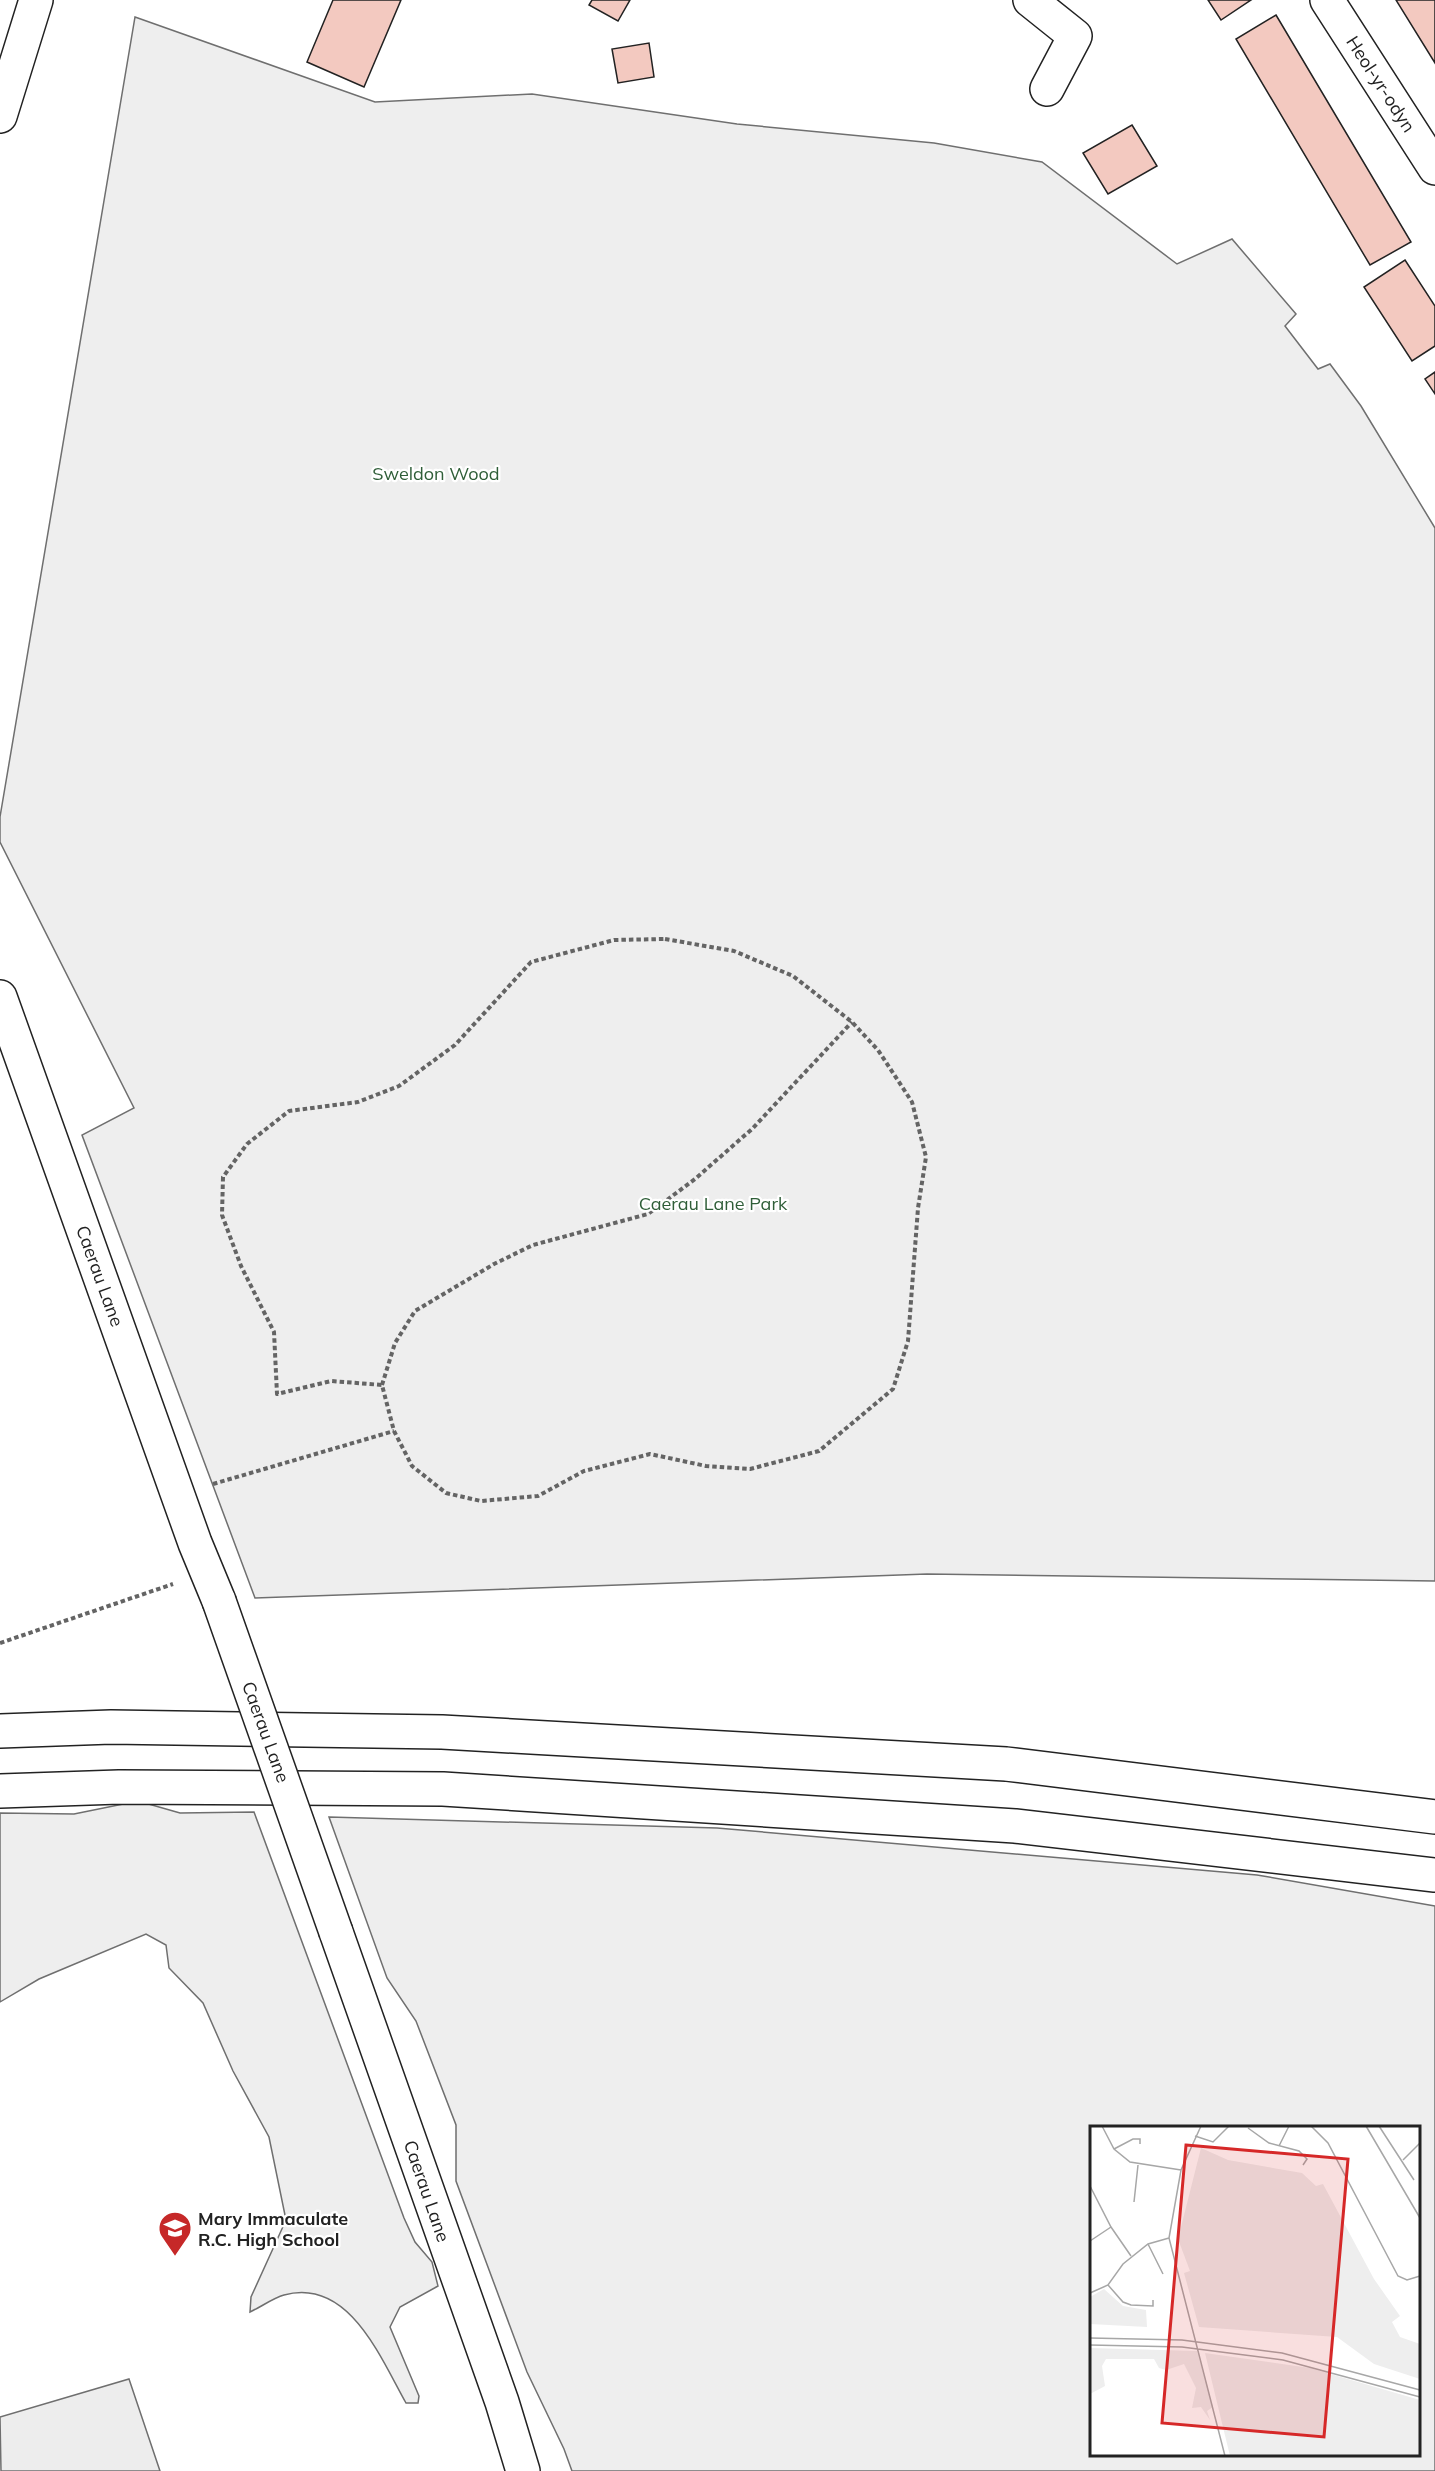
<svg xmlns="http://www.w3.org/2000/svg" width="1435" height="2471" font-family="Mulish,sans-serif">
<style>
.green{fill:#eee;stroke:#6f6f6f;stroke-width:1.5;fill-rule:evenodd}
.parking{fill:#ededed;stroke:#6f6f6f;stroke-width:1.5}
.building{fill:#f3c9c0;stroke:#222;stroke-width:1.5}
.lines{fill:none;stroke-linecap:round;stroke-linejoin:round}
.minor-casing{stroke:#222;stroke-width:36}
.tertiary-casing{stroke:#222;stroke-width:36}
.primary-casing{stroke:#222;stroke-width:36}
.path{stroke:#646464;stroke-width:4;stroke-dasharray:4.5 3;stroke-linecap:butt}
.minor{stroke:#fff;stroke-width:33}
.tertiary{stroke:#fff;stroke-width:33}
.primary{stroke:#fff;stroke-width:33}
.tertiary-bridge-casing{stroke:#222;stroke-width:36;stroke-linecap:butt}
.tertiary-bridge{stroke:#fff;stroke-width:33}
.labels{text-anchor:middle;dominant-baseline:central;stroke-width:4.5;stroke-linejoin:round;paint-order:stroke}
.street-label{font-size:18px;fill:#222;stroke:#fff}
.park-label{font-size:18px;fill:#2f5e38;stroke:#fff}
.poi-label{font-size:18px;font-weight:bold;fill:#222;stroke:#fff;text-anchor:start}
.inset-road{fill:none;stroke:#a7a7a7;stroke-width:1.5}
.view{fill:#d62828;fill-opacity:0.15;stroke:#d62828;stroke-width:3}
.inset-edge{fill:none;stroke:#222;stroke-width:3}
</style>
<rect width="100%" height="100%" fill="#fff"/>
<g class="green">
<polygon points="135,17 375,102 532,94 737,124 934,143 1042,162 1177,264 1232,239 1296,314 1285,326 1318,369 1330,364 1361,406 1435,528 1435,1581 927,1574 255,1598 82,1135 134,1108 0,842 0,817"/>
<path d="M138 1801 180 1813 254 1812 404 2218 415 2242 432 2262 438 2286 400 2307 390 2327 419 2396 418 2403H406C381 2359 349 2277 284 2295 273 2298 261 2307 250 2312L251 2297 286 2220 269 2137 233 2071 203 2003 169 1968 166 1945 146 1934 39 1979 0 2002V1813L74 1814Z"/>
<path d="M329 1817 717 1828 1257 1875 1435 1906V2471H572L564 2449 527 2372 456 2181V2125L416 2021 387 1978ZM1092 2128H1418V2454H1092Z"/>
</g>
<polygon class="parking" points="129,2379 160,2471 1,2471 0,2417"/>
<g class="building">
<polygon points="333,0 401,0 364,87 307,62"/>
<polygon points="592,0 630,0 618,21 589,5"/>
<polygon points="1208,0 1251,0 1221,20"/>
<polygon points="1396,0 1435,0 1435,63"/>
<polygon points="1276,15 1411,242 1370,265 1236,39"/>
<polygon points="649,43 654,77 618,83 612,49"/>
<polygon points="1132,125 1157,166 1108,194 1083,153"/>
<polygon points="1405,260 1435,306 1435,346 1412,361 1364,287"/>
<polygon points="1435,372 1435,394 1425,379"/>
</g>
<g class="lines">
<g class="minor-casing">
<g id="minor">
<polyline points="1030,0 1075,36 1047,89"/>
<polyline points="1327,0 1435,168"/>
</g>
</g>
<g class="tertiary-casing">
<g id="tertiary">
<polyline points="0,116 36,0"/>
<polyline points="0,997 195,1543 219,1601"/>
<polyline points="336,1932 502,2402 523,2471"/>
</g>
</g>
<g class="primary-casing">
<g id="primary">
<polyline points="0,1731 111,1727 442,1732 1006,1764 1435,1817"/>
<polyline points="0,1791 119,1787 443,1789 1015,1826 1435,1875"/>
</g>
</g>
<g class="path">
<polygon points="665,939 734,951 793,976 852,1022 878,1050 912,1102 926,1157 918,1208 908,1341 893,1389 819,1451 750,1469 706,1466 650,1454 584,1471 538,1496 481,1501 446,1493 412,1466 394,1431 382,1385 331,1381 277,1394 274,1332 241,1266 222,1215 223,1177 247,1144 289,1111 358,1102 399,1086 455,1045 531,962 614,940"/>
<polyline points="382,1385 395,1343 415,1311 494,1264 533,1245 648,1214 695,1179 752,1129 852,1022"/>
<polyline points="213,1484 394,1431"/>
<polyline points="0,1643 173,1584"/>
</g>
<use href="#minor" class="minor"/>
<use href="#tertiary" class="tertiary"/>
<use href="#primary" class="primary"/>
<g class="tertiary-bridge-casing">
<polyline id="tertiary-bridge" points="219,1601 336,1932"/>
</g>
<use href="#tertiary-bridge" class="tertiary-bridge"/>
</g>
<defs>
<g id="school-pin" transform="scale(1.725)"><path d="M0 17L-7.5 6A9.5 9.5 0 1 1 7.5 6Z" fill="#c62828" stroke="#fff"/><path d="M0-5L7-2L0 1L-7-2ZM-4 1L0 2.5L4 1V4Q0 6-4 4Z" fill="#fff"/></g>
</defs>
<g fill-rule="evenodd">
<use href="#school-pin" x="175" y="2228"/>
</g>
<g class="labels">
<g class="street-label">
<text transform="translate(1381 84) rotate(57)">Heol-yr-odyn</text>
<text transform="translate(100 1276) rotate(70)">Caerau Lane</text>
<text transform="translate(266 1732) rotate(70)">Caerau Lane</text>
<text transform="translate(427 2191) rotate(71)">Caerau Lane</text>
</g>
<g class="park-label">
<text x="436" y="473">Sweldon Wood</text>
<text x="713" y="1203">Caerau Lane Park</text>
</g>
<g class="poi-label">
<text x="198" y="2218">Mary Immaculate<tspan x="198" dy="21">R.C. High School</tspan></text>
</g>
</g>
<g transform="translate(1090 2126)">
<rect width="330" height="330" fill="#fff"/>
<path d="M111 22 138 34 212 47 226 60 233 58 284 153 310 190 302 196 310 211 330 218V253L284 238 247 211 109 201 94 147 100 145 88 113ZM14 163 33 180 56 184 57 201 0 198V171ZM0 222 107 225 123 281 117 285 120 294 111 281 102 282 106 262 94 238 76 244 69 242 64 233H16L12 240 15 260 0 268ZM115 227 220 242 330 274V330H140Z" fill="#eee"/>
<path class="inset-road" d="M12 0 24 23 40 36 91 44M111 0 91 44 79 112 135 330M221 0 238 17 308 150 317 154 330 150M276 0 330 92M289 0 324 54M158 2 179 17 209 25 217 33 213 39M105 10 123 16 139 0M189 20 199 0M24 23 43 13H50V18M313 34 330 17M0 60 21 101 41 130M44 76 48 39M0 115 21 101M58 118 73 148M18 159 33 176 41 179 63 180V174M0 167 18 159 33 138 58 118 79 112M0 212 92 214 192 227 330 264M0 219 92 221 193 234 330 271"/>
<path class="view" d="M96 19 258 33 234 311 72 297Z"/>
<rect width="330" height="330" class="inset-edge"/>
</g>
</svg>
